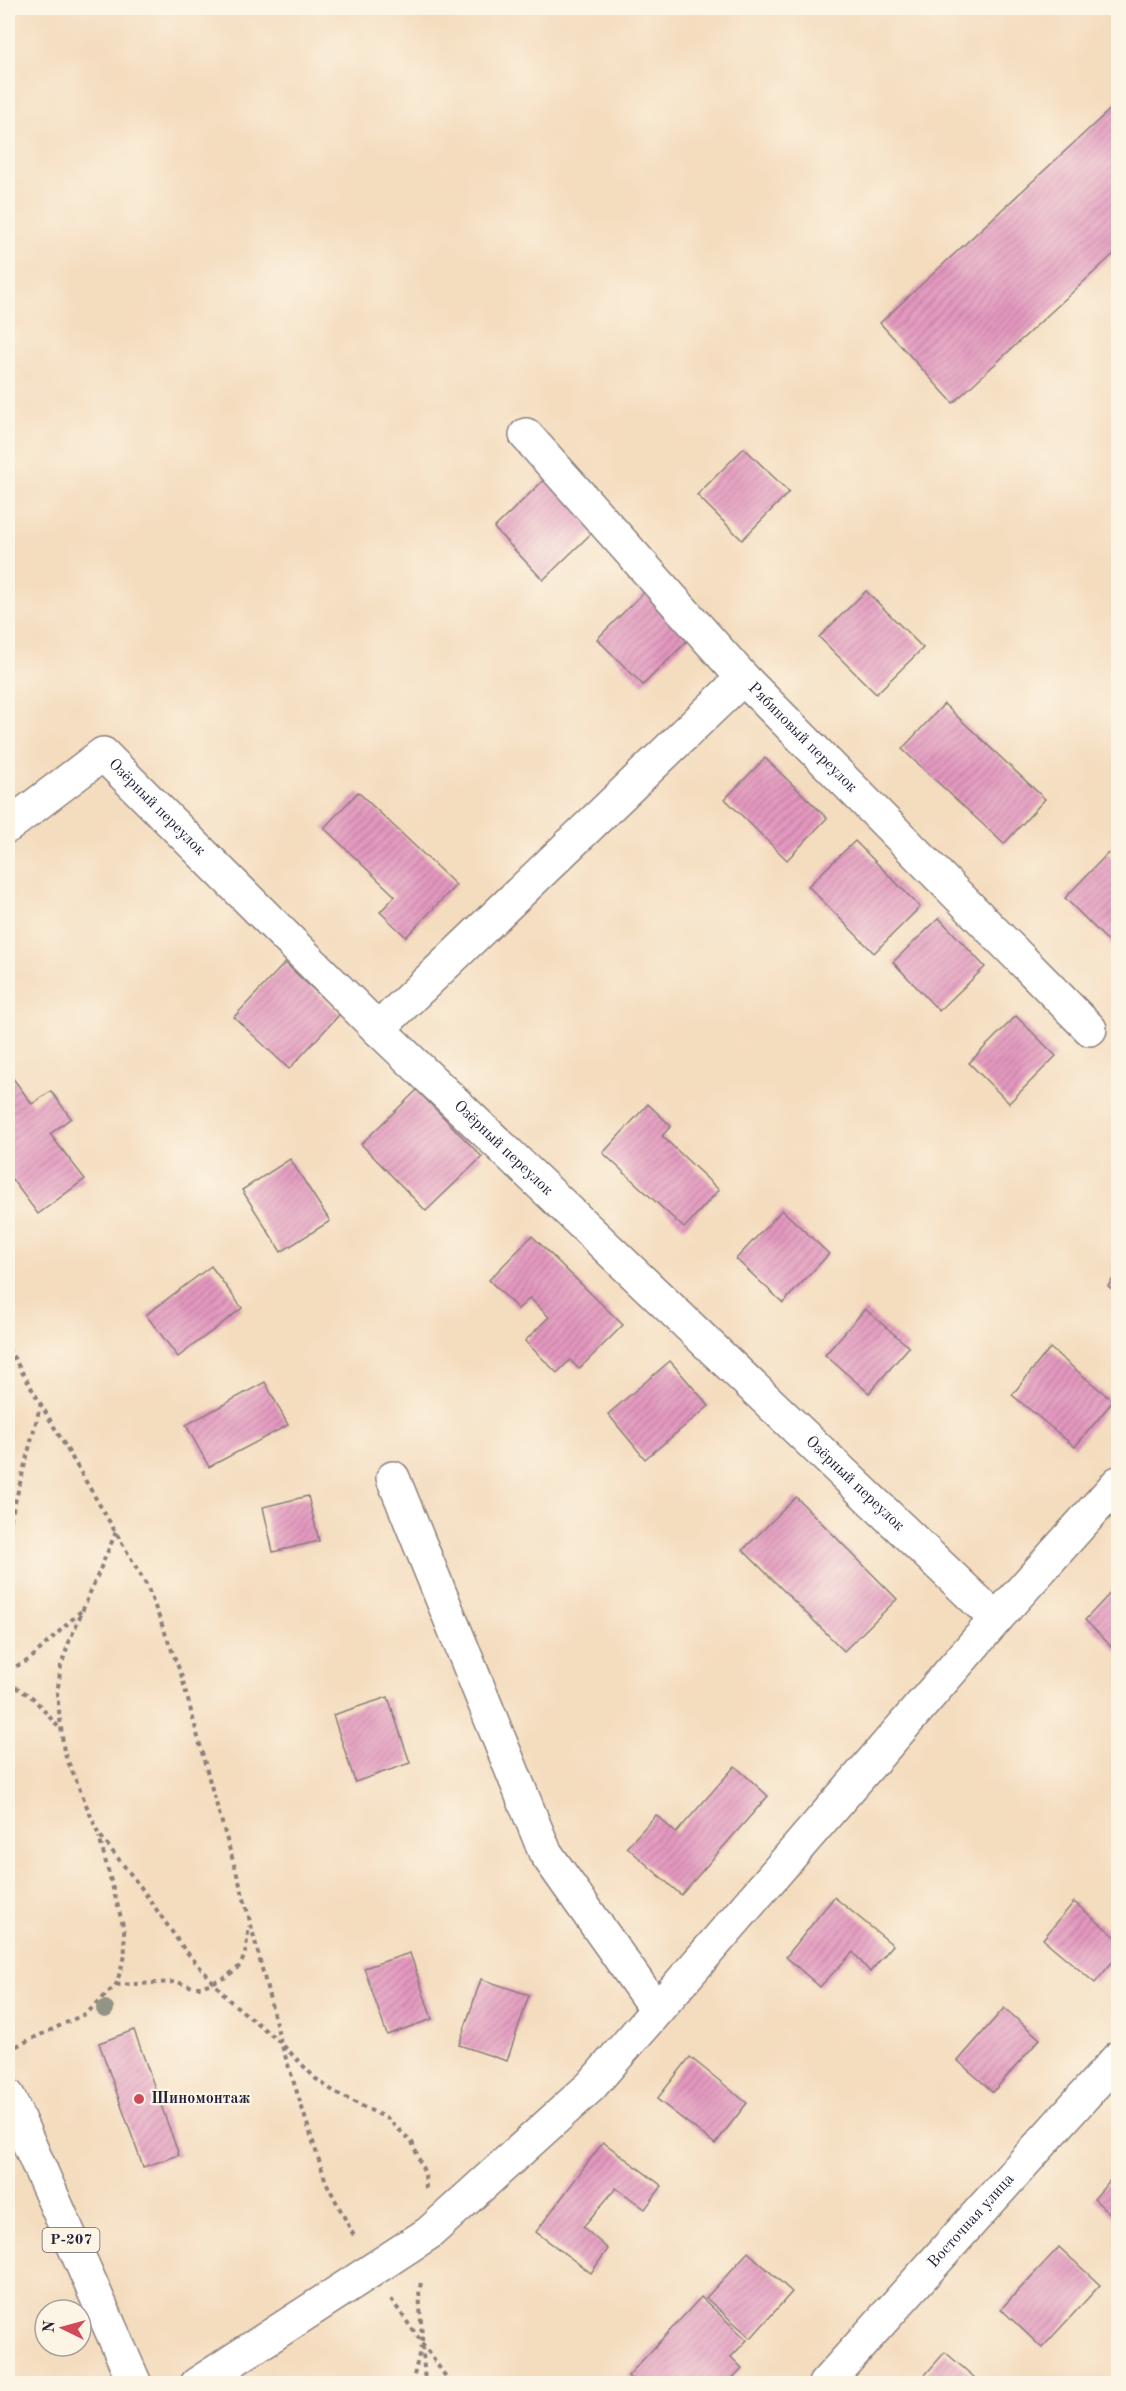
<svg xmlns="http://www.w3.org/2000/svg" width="1126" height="2391" font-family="'Old Standard TT',serif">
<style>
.building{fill:url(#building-hatch)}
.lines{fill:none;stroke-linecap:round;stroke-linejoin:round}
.minor-casing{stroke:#8b7f7c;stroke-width:36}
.primary-casing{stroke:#8b7f7c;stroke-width:36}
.path{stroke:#8b7f7c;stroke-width:4;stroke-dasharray:4.5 4.5;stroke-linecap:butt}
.minor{stroke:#fff;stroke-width:33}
.primary{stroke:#fff;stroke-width:33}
.tree{fill:#939485}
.poi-dot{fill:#d1495b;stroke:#fcf5e5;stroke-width:2}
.labels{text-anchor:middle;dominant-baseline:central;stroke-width:4.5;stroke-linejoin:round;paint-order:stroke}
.shield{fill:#fcf5e5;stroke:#63616e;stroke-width:1.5}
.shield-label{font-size:15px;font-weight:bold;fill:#22223b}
.street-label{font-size:16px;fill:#22223b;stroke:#fcf5e5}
.poi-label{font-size:16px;font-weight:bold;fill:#22223b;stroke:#fcf5e5;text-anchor:start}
</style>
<defs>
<pattern id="building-hatch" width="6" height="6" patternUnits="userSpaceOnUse" patternTransform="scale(1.5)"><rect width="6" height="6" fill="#e498bf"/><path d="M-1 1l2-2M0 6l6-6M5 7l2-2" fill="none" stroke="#b87c9c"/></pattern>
</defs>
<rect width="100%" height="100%" fill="#fcf5e5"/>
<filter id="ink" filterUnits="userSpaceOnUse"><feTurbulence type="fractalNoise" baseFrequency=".0167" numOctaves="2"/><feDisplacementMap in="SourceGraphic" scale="12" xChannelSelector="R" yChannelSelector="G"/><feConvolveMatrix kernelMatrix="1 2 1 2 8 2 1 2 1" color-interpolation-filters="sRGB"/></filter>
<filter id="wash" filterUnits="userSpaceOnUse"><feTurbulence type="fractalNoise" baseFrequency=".008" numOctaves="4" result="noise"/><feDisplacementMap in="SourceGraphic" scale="24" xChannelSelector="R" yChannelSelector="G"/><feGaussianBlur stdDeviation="1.35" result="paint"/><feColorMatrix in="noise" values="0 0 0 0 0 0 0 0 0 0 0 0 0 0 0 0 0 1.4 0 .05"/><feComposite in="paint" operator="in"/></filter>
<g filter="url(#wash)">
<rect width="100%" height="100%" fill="#f4dcbe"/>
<g id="blocks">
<g class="building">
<polygon points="1118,102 1118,250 953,403 880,323"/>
<polygon points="744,448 789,492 742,540 697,495"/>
<polygon points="550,474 599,526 543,580 494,528"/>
<polygon points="650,586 696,632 643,685 597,639"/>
<polygon points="866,591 923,648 876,694 819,637"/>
<polygon points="944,704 1045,799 1004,844 902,749"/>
<polygon points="765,758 827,818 787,860 725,799"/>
<polygon points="358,792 456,885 406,937 380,912 395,896 324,828"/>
<polygon points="855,841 920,907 874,953 808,886"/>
<polygon points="1108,853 1118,863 1118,951 1065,898"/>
<polygon points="939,918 985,967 939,1011 893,962"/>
<polygon points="285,963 340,1014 289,1069 234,1017"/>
<polygon points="1016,1016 1056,1056 1009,1103 969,1063"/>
<polygon points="12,1077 32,1104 51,1091 71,1118 50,1134 85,1179 38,1214 8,1174 8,1080"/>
<polygon points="417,1090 482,1157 426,1211 361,1144"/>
<polygon points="648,1104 671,1126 662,1136 719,1190 684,1228 603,1153"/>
<polygon points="290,1159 330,1221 281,1252 242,1190"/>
<polygon points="782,1210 829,1254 783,1303 736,1259"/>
<polygon points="532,1236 623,1325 579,1369 570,1360 557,1373 525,1341 549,1317 530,1298 518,1309 489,1280"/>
<polygon points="211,1266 242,1308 178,1357 146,1315"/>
<polygon points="1118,1272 1118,1294 1108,1286"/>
<polygon points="865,1309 909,1347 869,1393 825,1355"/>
<polygon points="1050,1348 1113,1401 1075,1447 1012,1395"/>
<polygon points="670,1361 709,1406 645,1459 608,1414"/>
<polygon points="265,1382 288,1425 209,1467 186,1425"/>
<polygon points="308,1496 319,1541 273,1552 263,1507"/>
<polygon points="796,1497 897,1599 844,1651 743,1550"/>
<polygon points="1118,1585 1118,1653 1085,1620"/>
<polygon points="388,1697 410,1763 355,1782 333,1715"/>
<polygon points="735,1766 768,1796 681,1895 627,1847 656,1815 676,1833"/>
<polygon points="834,1897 893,1945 870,1972 853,1952 820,1987 786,1957"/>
<polygon points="1074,1902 1118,1939 1118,1955 1095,1983 1043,1939"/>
<polygon points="410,1953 432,2019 387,2035 364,1968"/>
<polygon points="481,1979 529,1995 507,2061 459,2045"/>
<polygon points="1004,2008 1040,2039 993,2092 958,2061"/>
<polygon points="134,2030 179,2155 143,2167 99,2043"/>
<polygon points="690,2057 747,2103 715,2144 657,2099"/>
<polygon points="603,2142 662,2186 645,2209 616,2188 583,2227 608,2249 591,2273 536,2232"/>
<polygon points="1118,2171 1118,2221 1094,2199"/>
<polygon points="1059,2247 1100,2285 1042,2348 1001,2309"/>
<polygon points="748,2252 792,2292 751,2338 706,2298"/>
<polygon points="701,2297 747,2340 731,2357 742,2368 727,2384 635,2384 628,2376"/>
<polygon points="945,2352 974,2377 968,2384 917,2384"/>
</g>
</g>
</g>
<g filter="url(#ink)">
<use href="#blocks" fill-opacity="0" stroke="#8b7f7c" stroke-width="1.5"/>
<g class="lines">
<g class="minor-casing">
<g id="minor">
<path id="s1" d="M526 435 743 678 1090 1029"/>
<path id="s2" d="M8 826 103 754 378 1029 996 1619"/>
<polyline points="378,1029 743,678"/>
<polyline points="393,1478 545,1852 656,2009"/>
<polyline points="197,2384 429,2233 591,2086 996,1619 1118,1483"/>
<path id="s3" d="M825 2384 1118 2058"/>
</g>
</g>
<g class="primary-casing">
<polyline id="primary" points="8,2096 135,2384"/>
</g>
<g class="path">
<polyline points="8,1348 147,1586 181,1674 210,1782 245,1902 281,2043 326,2182 355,2238"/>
<polyline points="8,1529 41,1403"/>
<polyline points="116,1532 69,1642 61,1666 57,1694 64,1752 98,1833 140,1886 184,1949 230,2001 281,2043 316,2079 336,2093 388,2119 412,2142 425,2174 426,2189"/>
<polyline points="8,1670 29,1660 81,1611"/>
<polyline points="8,1682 33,1698 60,1729"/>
<polyline points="116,1985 177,1982 193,1987 201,1987 226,1977 240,1966 245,1954 249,1926"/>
<polyline points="8,2050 87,2013 116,1985 125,1956 124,1929 99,1837"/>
<polyline points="421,2283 419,2291 425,2384"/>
<polyline points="391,2299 451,2384"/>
<polyline points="412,2384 421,2346"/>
</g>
<use href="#minor" class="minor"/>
<use href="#primary" class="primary"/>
</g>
<circle class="tree" cx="105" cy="2009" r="9"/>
</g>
<circle class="poi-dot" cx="139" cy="2099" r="6"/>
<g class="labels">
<rect class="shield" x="42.5" y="2228" width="57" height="24" rx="4.5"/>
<g class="shield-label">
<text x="71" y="2240">Р-207</text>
</g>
<g class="street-label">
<text stroke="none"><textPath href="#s1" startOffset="410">Рябиновый переулок</textPath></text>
<text stroke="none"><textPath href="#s2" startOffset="195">Озёрный переулок</textPath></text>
<text stroke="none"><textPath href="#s2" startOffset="681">Озёрный переулок</textPath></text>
<text stroke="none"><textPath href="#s2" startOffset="1167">Озёрный переулок</textPath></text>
<text stroke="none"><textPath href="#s3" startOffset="219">Восточная улица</textPath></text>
</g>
<g class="poi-label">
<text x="151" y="2099">Шиномонтаж</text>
</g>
</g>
<rect width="1126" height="2391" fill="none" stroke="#fcf5e5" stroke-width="30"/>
<g transform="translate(63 2328) rotate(275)"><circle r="28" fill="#fcf5e5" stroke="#a5a1a1" stroke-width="1.5"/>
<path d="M0-4.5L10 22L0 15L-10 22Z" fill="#d1495b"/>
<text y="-9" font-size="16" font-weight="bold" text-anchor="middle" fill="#22223b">N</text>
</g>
</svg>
